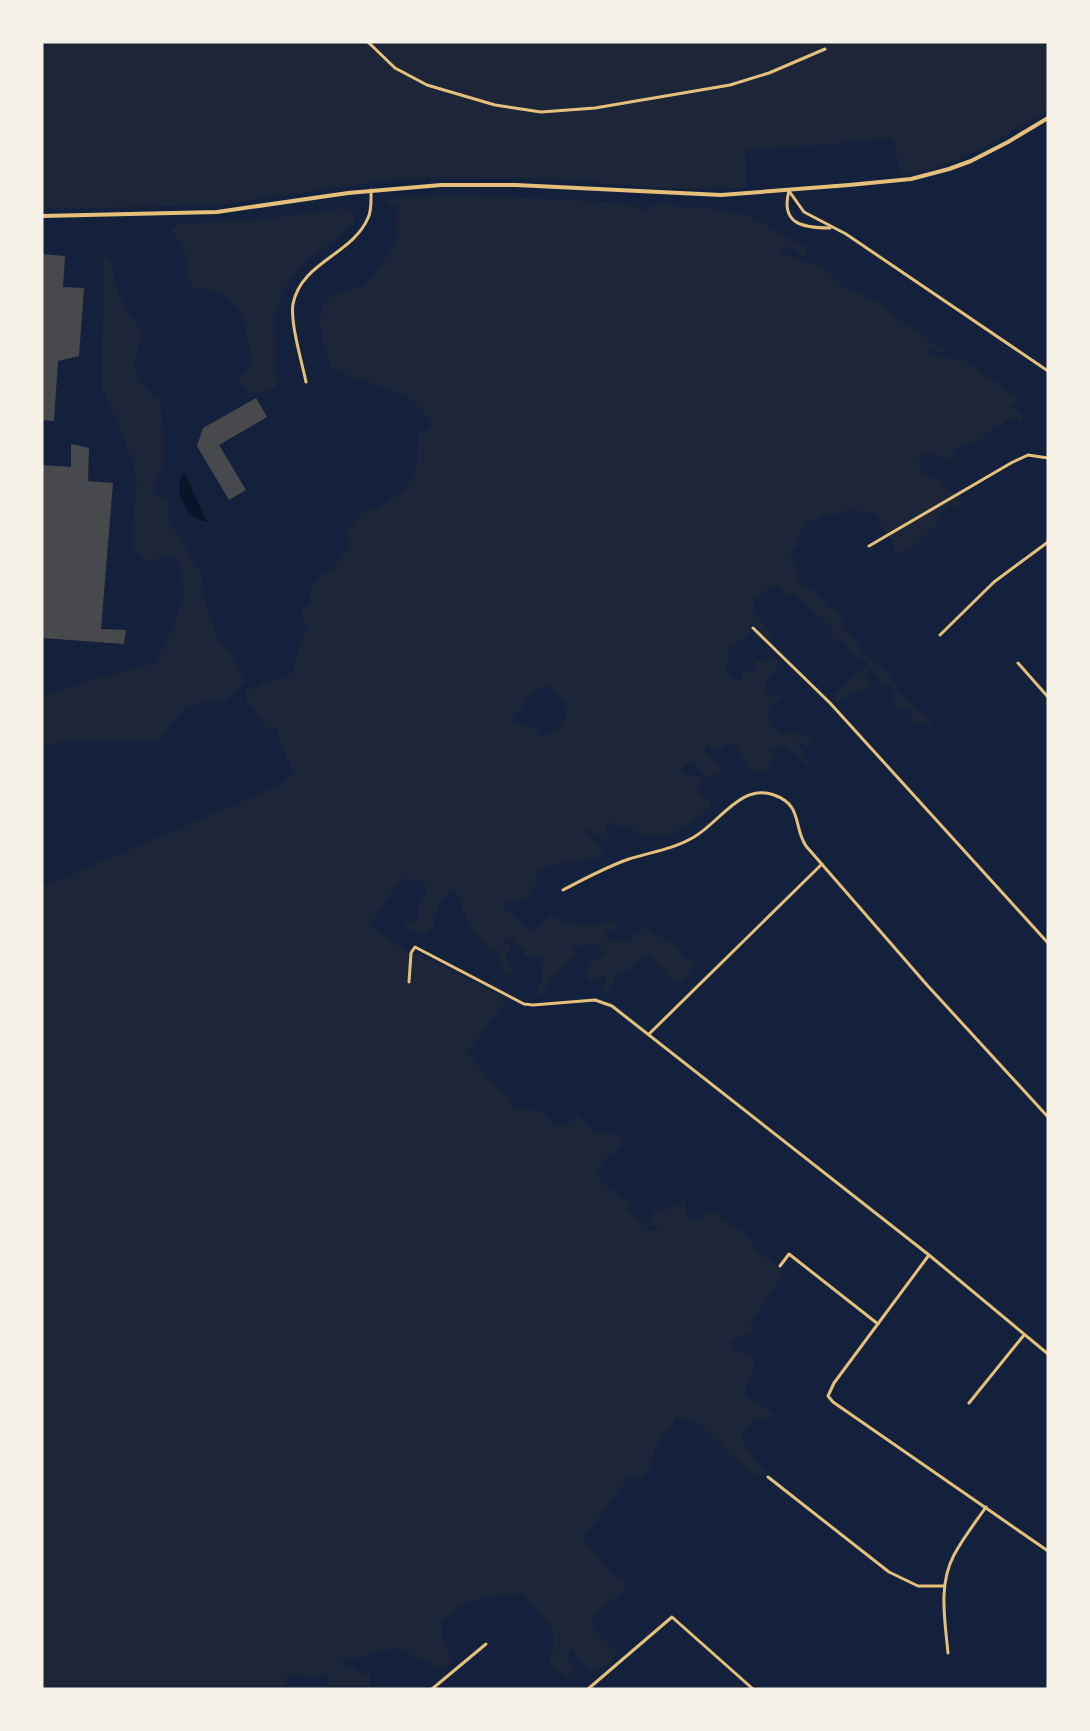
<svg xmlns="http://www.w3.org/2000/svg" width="1090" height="1731" font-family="'PT Serif',serif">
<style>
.green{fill:#1d2539;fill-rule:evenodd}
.water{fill:#0b132b}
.building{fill:#48494c}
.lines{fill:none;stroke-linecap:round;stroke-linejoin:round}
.minor{stroke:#e5c07b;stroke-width:3}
.tertiary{stroke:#e5c07b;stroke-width:4}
</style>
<rect width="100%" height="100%" fill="#14213d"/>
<g class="green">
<path d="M42 42H1048V110C999 139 958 167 901 174L893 139 745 151 746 188 685 189 521 178 412 179 374 182 219 205 42 209Z"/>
<path d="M452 194 626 203 646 211 654 205 665 201 684 208H710L750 216 807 248 805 255H798L793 249 784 246 780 248V253L822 267 844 287 883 305 894 317 920 331 929 342 940 346 947 352 937 353 928 349V354L955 359 957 361 960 358 1021 399 1010 405 1023 416 1022 422 1012 418 1004 421 1002 427H995L978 441 967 443 956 450 952 462 929 452 919 458 920 472 928 477 939 478 946 488 960 496 961 505 950 506 937 516V524L909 551 894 552 891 538 883 531 879 519 871 512 847 510 835 514 822 515 816 520 808 519 798 536 797 547 789 552 798 566 796 579C808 592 821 589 828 608H834L839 613 845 631 852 635 865 655 886 670 903 696 928 718 933 729H930L926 722 918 724 910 720 912 714 908 709 900 711 891 704C895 693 892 685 880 684L879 678 873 670H868L866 675 870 686 866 689 856 691 837 702 833 699C836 691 849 681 856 673H863L866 667 865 661 851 654 843 642 832 638 833 629C821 615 806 608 794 594L786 597 780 586 769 587 759 597 755 596C749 617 764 619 771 636L767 638 756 627 751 626 747 636 728 650V664L725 671 733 680 741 679 743 671H752L757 661 776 657 778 666 766 683V692L772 696 782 695 780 700 772 703V708L768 712V717L776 730 780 731 783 735 793 731 813 738 814 744 808 745 796 741 803 750V756L812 767 809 768C800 761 794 752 784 746L771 751 774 757 765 771C742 777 747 756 735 746V742L723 748 720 752 717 749 707 745 705 752 720 767 721 773 708 776 703 775 697 767 690 763 685 765 682 769 685 774 694 777 700 776 703 779 699 784V795L708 799 711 804 707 810 689 825 671 834 644 837 628 827 614 826 608 821 606 828 611 843 592 834 589 829 587 831 585 828 583 830C589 837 603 846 605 854 584 867 558 856 537 873 534 901 528 898 502 904L505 911 513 914 530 931 537 930 551 915 563 922C574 919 586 928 597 925 602 924 607 922 612 921L620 926 605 933V938C613 941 621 939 630 942L632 935 638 934 640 928 652 931 656 936C668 937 679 945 682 957L696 963 682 982 673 981C664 970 658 968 651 955 636 959 634 972 614 974 615 981 611 988 606 992L601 990 607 980 606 977 601 975 597 980 592 981 586 977 589 960H596L606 953 600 949 597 943C588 943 581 947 572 947L576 953 551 980 547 985 546 993 541 996 537 993C541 980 545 972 540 958L524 956V948L516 945 512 941 517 939 516 937 507 941 504 938 503 941 510 944 511 948 505 957 513 971 509 975 502 971 499 960V949L495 948 491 952C486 942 472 934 467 922 463 911 462 900 453 891L446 895 443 902 439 903 433 927 426 934H419L414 930 406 928 403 922 417 921 418 907 422 902 419 897 425 895 427 887 421 879 407 880 402 878 370 924 409 954 417 953 507 999 467 1053 504 1095 511 1098V1104L515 1109 541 1111 550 1121 559 1125 572 1121 577 1114 595 1133C605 1132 614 1131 622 1138L620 1148 606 1158 597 1175 602 1183 632 1204 626 1209 653 1231 660 1227 648 1224 655 1210 668 1209 684 1200 688 1218 696 1220 710 1210C722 1219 751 1234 754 1248L785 1272 751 1323 752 1332 730 1341 734 1350 753 1356 754 1365 744 1396 775 1414 754 1421 741 1435 746 1447 765 1471 762 1476H753L703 1427 695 1422 675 1417 674 1424 662 1437 654 1452 651 1469 641 1479 629 1477 583 1539 615 1576 624 1581V1591L598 1610 591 1622 596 1632 617 1652C614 1662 602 1669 592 1672L582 1664 572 1649 567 1657 574 1669 567 1679 554 1669 549 1660 553 1653V1628L521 1593 468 1601 442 1621 441 1634 453 1663 443 1669 395 1648 341 1662 344 1667H353L360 1673 370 1674 369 1684 372 1689H332L328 1686 327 1673C313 1681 306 1678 291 1673L284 1681 283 1689H42V887L278 786 294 774 277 735 279 731 274 728 270 731 247 702 245 689H257L260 683C269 684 272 676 285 679 300 666 295 658 300 642 302 638 306 633 308 629L302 619 301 611 310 602V590L321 576 333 569 348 549 347 530 364 512 377 509 406 489 417 465V443L420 431 431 428C423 388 360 384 331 368 325 350 310 310 331 297 342 291 356 291 366 283 380 270 389 253 398 236L395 232 397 207 385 202 392 196 405 197ZM546 685 564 700 566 705 563 710 566 713C563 727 554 732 541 737L538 729 512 721C514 713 516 714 521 710 524 707 524 703 526 700 531 693 538 688 546 685Z"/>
<path d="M345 208 354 212 353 224 337 238 306 261 285 288 274 316 277 388 249 394 237 379 253 363C249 350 244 321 239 311 231 296 210 288 194 288L187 279C188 257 186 248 171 231L179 224 261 219Z"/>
<path d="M104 257 110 258C114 281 118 294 130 315 133 320 139 325 141 331 144 341 137 349 135 358 132 374 147 394 160 399L164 446 163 465 155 479V493L159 498 167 497C171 505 167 513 169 521L201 573 205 600 219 643 231 653 245 681C239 689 231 700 220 703 213 704 207 699 201 702 181 708 170 724 160 741L69 742 42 745V696L64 688 155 663 172 630 184 595 179 563 170 557 143 561 132 545 137 477 127 446 102 387Z"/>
</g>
<path class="water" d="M182 475H186L204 517 208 520 207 522C187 518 173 495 182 475Z"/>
<g class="building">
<polygon points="42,254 65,256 63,287 84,288 79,356 58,361 54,421 42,420"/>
<polygon points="256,398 267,417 219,445 246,490 229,500 197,446 203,428"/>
<polygon points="71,444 89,448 88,481 113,483 101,629 126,630 124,644 42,638 42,465 71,467"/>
</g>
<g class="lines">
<g class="minor">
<polyline points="368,42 395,68 427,85 495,105 541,112 595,108 730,85 769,73 825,49"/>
<polyline points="789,191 804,212 846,234 1048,371"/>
<path d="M789 191C780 224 803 228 830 228"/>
<path d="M306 382C302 362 290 323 293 304 301 262 352 255 368 218 372 210 371 199 371 190"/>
<polyline points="869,546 1011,463 1028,455 1048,458"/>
<polyline points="753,628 830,703 1048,943"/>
<polyline points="940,635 994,582 1048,542"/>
<polyline points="1018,663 1048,697"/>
<path d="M563 890C584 879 606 867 629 859 651 852 674 849 694 837 720 822 741 783 774 795 803 805 793 827 806 846L927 985 1048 1117"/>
<polyline points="409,982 411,953 415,947 524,1004 533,1005 595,1000 612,1006 929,1255 1048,1354"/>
<polyline points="649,1034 822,864"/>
<polyline points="929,1255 834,1383 828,1396 833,1402 1048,1551"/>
<polyline points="780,1266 789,1254 878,1324"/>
<polyline points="969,1403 1024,1335"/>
<polyline points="768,1477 889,1572 918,1586 944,1586"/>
<path d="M948 1653C945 1620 938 1585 954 1555 963 1538 975 1523 986 1507"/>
<polyline points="432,1689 486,1644"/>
<polyline points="588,1689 672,1617 753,1689"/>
</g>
<polyline class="tertiary" points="42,216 217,212 348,193 441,185 516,185 721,195 849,185 911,179 949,169 971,161 1008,142 1048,118"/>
</g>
<rect width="1090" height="1731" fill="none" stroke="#f6f1e7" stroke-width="87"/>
</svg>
